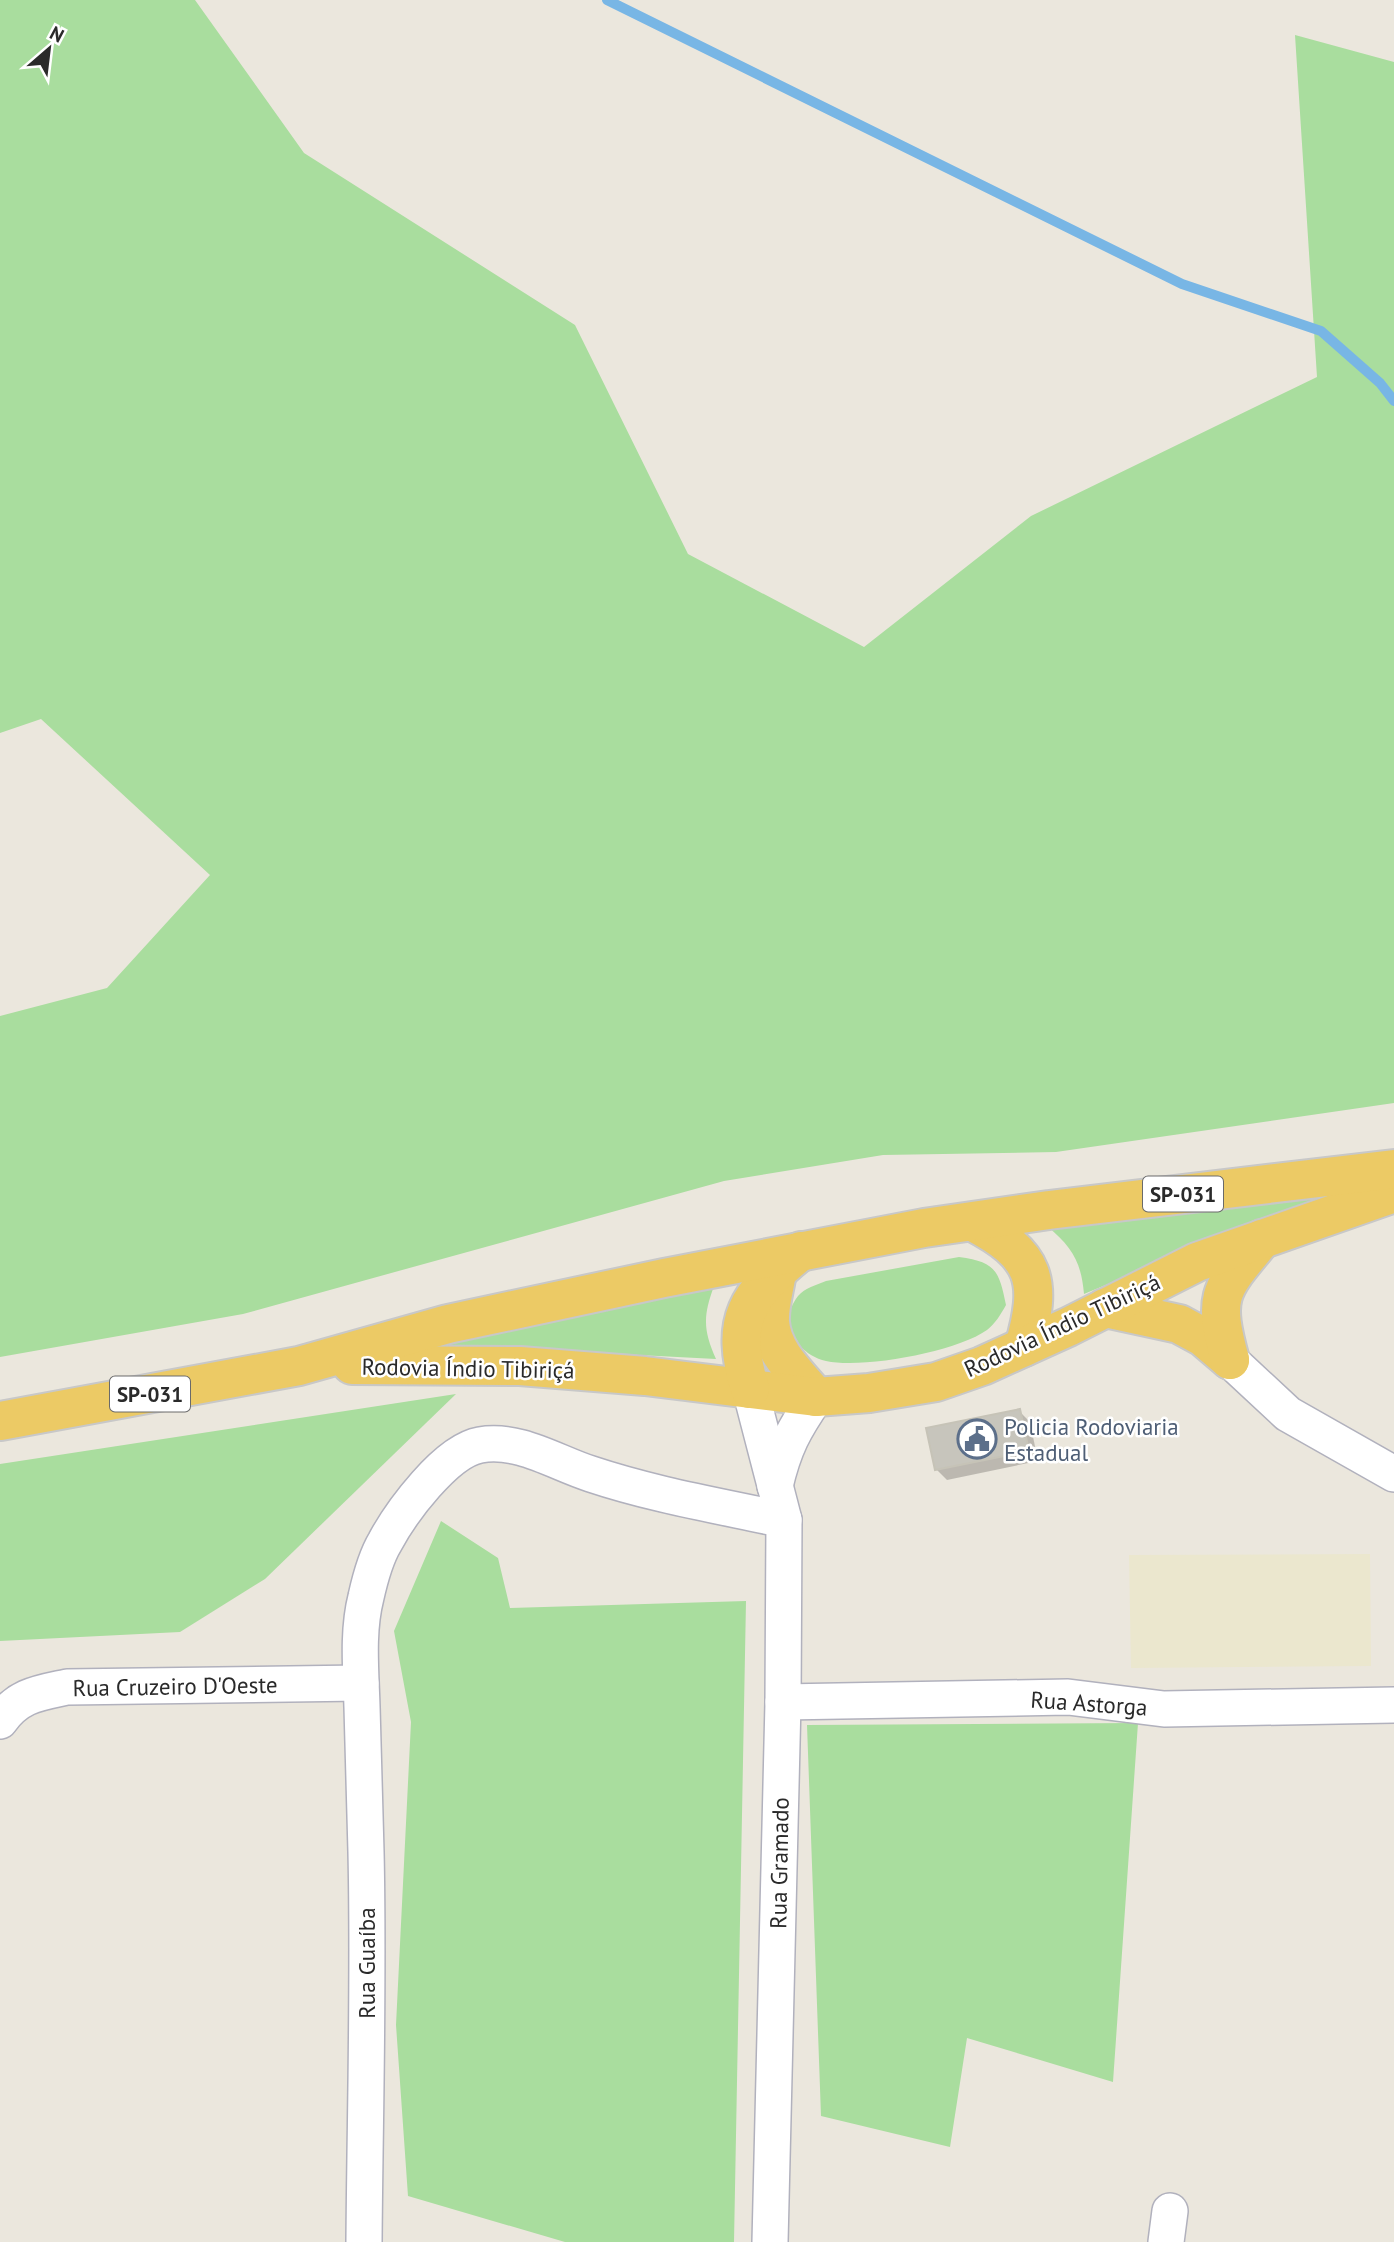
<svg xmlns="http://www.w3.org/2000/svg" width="1394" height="2242" font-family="'PT Sans',sans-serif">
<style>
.education{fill:#ebe7ce}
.green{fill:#a9dd9e}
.shadow{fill:#0003}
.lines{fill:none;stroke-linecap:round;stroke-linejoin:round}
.stream{stroke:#78b6e5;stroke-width:10}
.building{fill:#c7c5bc;stroke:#c6c3b7;stroke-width:2}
.minor-casing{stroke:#b1b1bd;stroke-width:38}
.trunk-casing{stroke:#c8c8c8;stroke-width:42}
.minor{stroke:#fff;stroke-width:35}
.trunk{stroke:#ecca65;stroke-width:38}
.labels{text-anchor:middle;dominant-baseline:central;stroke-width:5;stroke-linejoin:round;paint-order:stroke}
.shield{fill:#fff;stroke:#6a6a6a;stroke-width:2}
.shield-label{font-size:21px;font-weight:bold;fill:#2a2a2a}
.street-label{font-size:23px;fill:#2a2a2a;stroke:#fff}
.service-label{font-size:23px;fill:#4e5e75;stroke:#fff;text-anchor:start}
</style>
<rect width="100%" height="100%" fill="#ebe7dd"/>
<polygon class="education" points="1370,1554 1371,1666 1131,1668 1129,1555"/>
<g class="green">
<polygon points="0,0 195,0 304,153 575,325 688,554 864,647 1031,516 1317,377 1295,35 1394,62 1394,1103 1056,1152 883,1155 724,1181 243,1314 0,1357 0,1016 107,988 210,875 41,719 0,733"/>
<path d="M1377 1179 1199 1246 1084 1294C1081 1261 1072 1247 1047 1226Z"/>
<path d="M959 1257C996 1262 999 1271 1006 1305 1001 1314 995 1324 987 1330 956 1352 863 1369 826 1361 797 1354 777 1323 798 1296 805 1288 816 1285 826 1281Z"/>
<path d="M714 1286C703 1316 703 1330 716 1359L504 1348 425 1353 420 1345Z"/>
<polygon points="456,1394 265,1579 180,1632 0,1641 0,1464"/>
<polygon points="441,1521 498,1558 510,1608 746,1601 734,2242 565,2242 408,2196 396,2025 411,1722 394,1631"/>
<polygon points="1138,1723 1113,2082 967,2038 950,2147 821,2116 807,1725"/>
</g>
<polygon class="shadow" points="1019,1411 1030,1422 1038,1461 947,1480 937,1470"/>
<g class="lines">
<polyline class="stream" points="607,0 1182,284 1321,331 1380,383 1394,401"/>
</g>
<polygon class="building" points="1020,1409 1029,1451 935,1470 926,1428"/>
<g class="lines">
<g class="minor-casing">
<g id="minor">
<polyline points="1230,1360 1288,1414 1394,1474"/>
<polyline points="750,1389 784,1520 783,1702 770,2242"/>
<path d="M775 1486C784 1447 794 1429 816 1397"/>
<polyline points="783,1702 1068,1697 1164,1709 1394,1705"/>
<path d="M0 1721C18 1695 39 1693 67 1687L361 1683"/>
<path d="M364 2242C365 2113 369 1982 366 1852 365 1804 363 1755 362 1707 361 1671 357 1632 366 1597 370 1579 376 1557 385 1542 401 1512 446 1451 480 1445 519 1438 556 1463 591 1474 654 1495 720 1506 784 1520"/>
<polyline points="1166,2242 1170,2211"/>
</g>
</g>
<g class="trunk-casing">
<g id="trunk">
<path d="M973 1222C1036 1255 1043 1280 1024 1347"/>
<path d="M777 1272C775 1287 769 1306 770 1322 772 1352 798 1375 816 1397"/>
<polyline points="1105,1308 1179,1324 1203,1337 1230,1360"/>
<path d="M1230 1360C1212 1294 1220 1290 1262 1239"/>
<polyline points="352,1365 520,1366 645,1376 816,1397 869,1393 936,1382 982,1366 1068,1327 1197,1262 1394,1193"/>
<path d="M750 1389C729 1319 747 1295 801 1251"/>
<polyline points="0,1421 299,1366 448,1324 664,1278 924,1228 1049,1210 1394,1169"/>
</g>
</g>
<use href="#minor" class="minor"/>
<use href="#trunk" class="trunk"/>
</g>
<defs>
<g id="civic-ring" transform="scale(2.0125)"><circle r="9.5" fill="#fff" stroke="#5c6f8a" stroke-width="1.5"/><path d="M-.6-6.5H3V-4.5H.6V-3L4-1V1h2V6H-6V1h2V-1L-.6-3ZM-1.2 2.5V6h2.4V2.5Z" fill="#5c6f8a"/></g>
</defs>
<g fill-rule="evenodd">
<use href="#civic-ring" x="977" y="1439"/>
</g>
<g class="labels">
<g class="shield">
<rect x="1143" y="1176.5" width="80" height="35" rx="5"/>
<rect x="110" y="1376.5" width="80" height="35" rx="5"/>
</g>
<g class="shield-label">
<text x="1183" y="1194">SP-031</text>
<text x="150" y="1394">SP-031</text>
</g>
<g class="street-label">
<text transform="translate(1062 1325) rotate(-25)">Rodovia Índio Tibiriçá</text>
<text transform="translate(468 1368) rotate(1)">Rodovia Índio Tibiriçá</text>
<text transform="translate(175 1686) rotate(-1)">Rua Cruzeiro D'Oeste</text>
<text transform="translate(1089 1703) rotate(4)">Rua Astorga</text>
<text transform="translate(779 1863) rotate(-89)">Rua Gramado</text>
<text transform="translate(366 1963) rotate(-90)">Rua Guaíba</text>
</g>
<g class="service-label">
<text x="1004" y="1426">Policia Rodoviaria<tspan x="1004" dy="26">Estadual</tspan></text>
</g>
</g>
<g transform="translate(49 49) rotate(28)" stroke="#ffffff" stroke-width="5" paint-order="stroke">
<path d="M0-5L12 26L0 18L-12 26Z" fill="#2a2a2a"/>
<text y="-10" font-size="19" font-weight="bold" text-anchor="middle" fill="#2a2a2a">N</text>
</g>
</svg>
